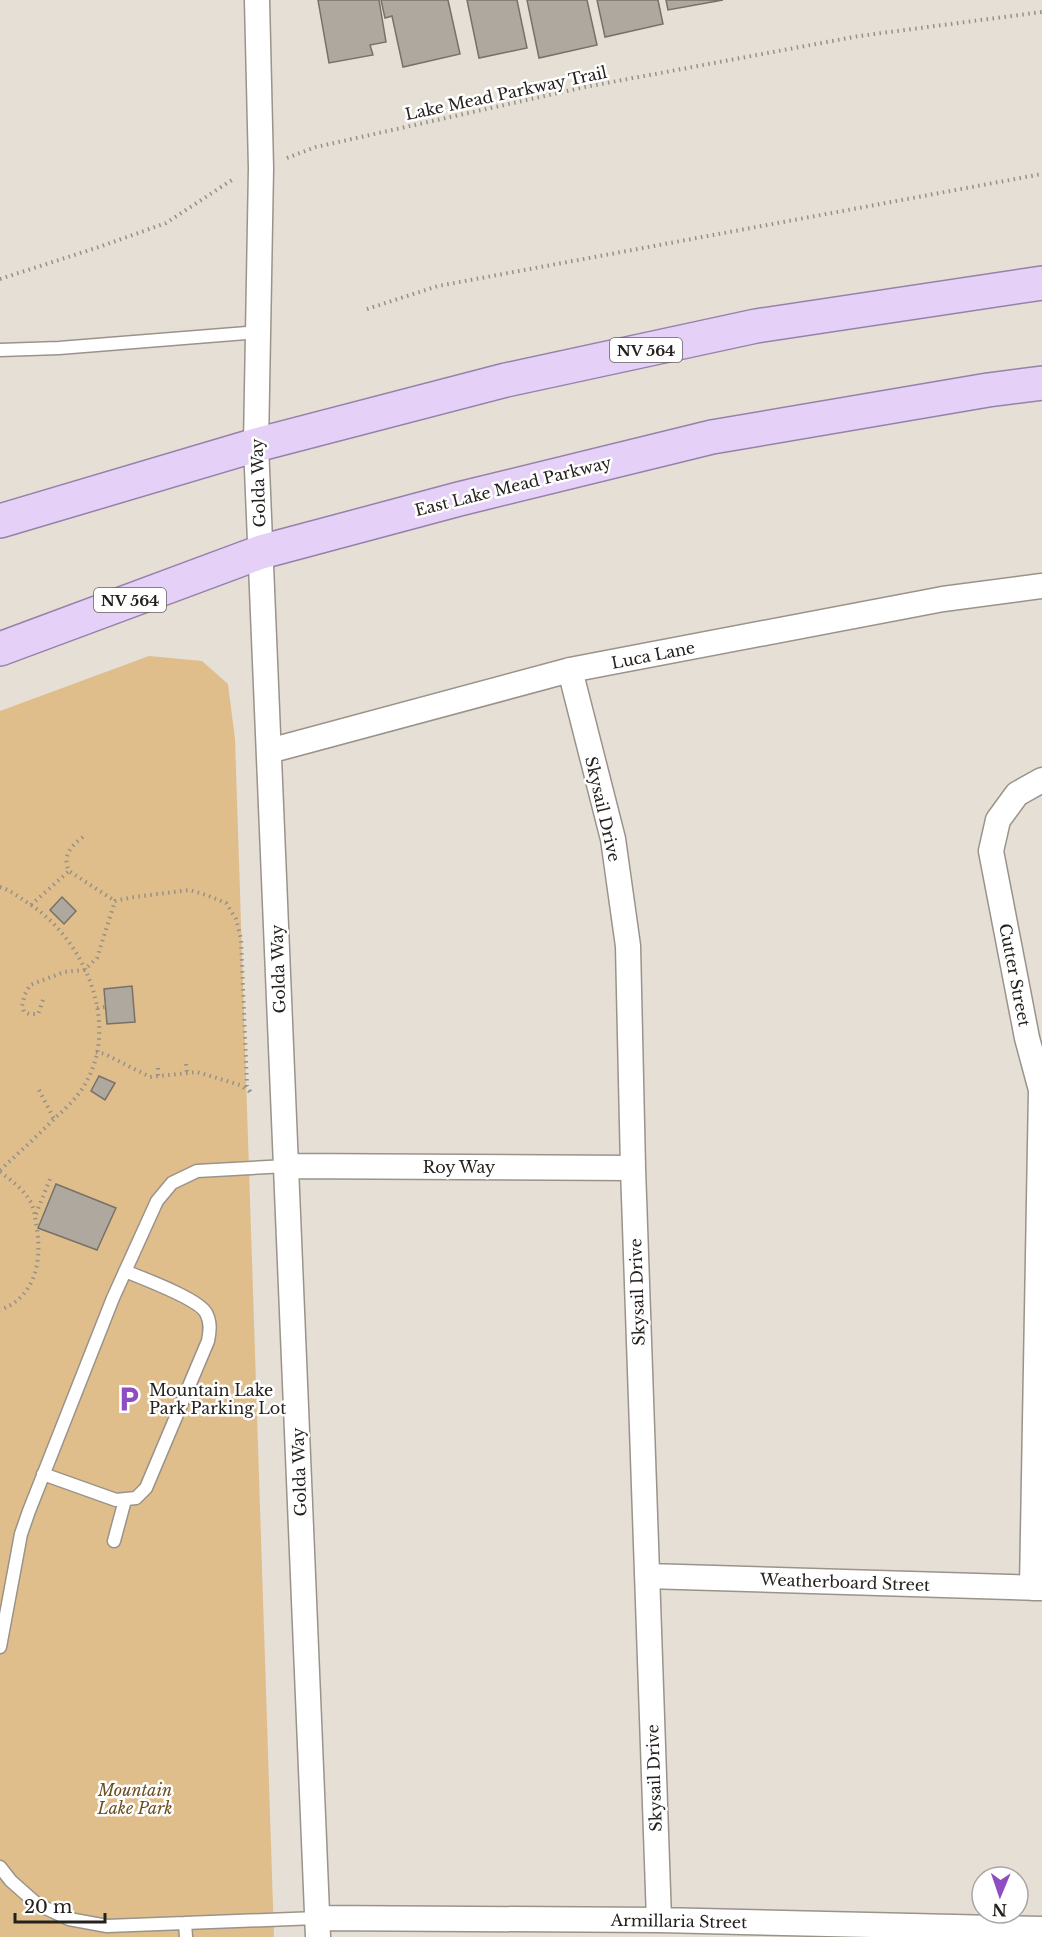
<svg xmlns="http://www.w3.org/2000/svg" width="1042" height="1937" font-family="'Libre Baskerville',serif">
<rect width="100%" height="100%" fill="#e6dfd5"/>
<path fill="#e0be8b" d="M149,656L202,661L228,684L235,739L274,1937H0V711Z"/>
<path fill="#afa89e" stroke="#787168" stroke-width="1.5" d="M318,0H379L386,42L370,45L373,55L329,63Z
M381,0H448L460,54L403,67L392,16L385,18Z
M467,0H517L527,48L479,58Z
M527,0H587L597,45L539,58Z
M597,0H658L663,24L605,37Z
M666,0H723L668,10Z
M62,897L76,911L64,924L50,910Z
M132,986L135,1022L107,1024L104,989Z
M99,1076L115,1083L105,1100L91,1091Z
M56,1184L116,1208L97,1250L38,1228Z"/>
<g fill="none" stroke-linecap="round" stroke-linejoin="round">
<g stroke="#9a938a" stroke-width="15">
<path id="lane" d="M0,350L59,348L258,332
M43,1474L116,1500L136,1498L146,1488L208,1341C210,1331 211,1322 206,1313C199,1299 142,1278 125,1271
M114,1541L125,1500
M0,1647L21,1534L29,1511L113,1298L157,1201L172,1183L197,1171L286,1166
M0,1867L11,1881L37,1904L69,1919L107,1926L317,1918
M185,1923L186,1937"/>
</g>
<g stroke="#9a938a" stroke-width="27">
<path id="street" d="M257,0L261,168L256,445L318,1937
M570,670L613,839L628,946L633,1168L659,1920
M269,751L570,670L943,599L1042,586
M286,1166L633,1168
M647,1576L1042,1588
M1032,1588L1041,1090L1027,1038L991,851L998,820L1017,794L1042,780
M317,1918L659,1920L1042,1929"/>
</g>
<g stroke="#9780a9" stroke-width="36">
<path id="primary" d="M0,521L256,445L506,380L756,326L1042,283
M0,649L261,552L459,499L712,437L988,390L1042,383"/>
</g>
<path stroke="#959088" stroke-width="4" stroke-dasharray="1.5 4.5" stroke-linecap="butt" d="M287,158L316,147L585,87L859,36L1042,12
M0,279L102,246L166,223L235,178
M367,309L438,286L1042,174
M83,837C71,846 62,856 69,871L115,901
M0,887C10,890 19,897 28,903C84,938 122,1025 84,1086C76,1099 64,1110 53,1120C36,1137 18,1154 0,1170
M31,905L69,871
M43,1000L38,1014H29L24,1012L22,1006L25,994L30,985L64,972L84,970L97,958L115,901L134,897L190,890L209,896L226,903L236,919L241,939L247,1086L251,1093
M97,1008L105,1007
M96,1052L105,1054L150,1077L197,1072L240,1085L250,1092
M186,1064L187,1073
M158,1068V1077
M39,1090L54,1119
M0,1172C11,1180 23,1189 30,1201C35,1210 35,1219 37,1229C42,1262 35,1297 0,1310
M36,1214L50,1179"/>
<use href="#lane" stroke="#fff" stroke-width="12"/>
<use href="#street" stroke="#fff" stroke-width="24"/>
<use href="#primary" stroke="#e5d1f8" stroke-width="33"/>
</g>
<defs>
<g id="parking-bare" transform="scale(2.07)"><path d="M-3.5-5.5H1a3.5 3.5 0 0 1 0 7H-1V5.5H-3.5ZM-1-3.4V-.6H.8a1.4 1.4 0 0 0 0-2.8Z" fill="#8f4dc2" stroke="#fff" stroke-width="2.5" paint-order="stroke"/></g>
</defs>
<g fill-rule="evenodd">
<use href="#parking-bare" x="129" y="1399"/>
</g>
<g text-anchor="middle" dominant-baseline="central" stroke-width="5" stroke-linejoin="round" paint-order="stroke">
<g fill="#fff" stroke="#666462" stroke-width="1.5">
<rect x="610" y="338" width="72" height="24" rx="4.5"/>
<rect x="94" y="588" width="72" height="24" rx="4.5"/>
</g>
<g font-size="15" font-weight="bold" fill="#25221e">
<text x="646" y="350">NV 564</text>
<text x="130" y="600">NV 564</text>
</g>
<g font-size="16" fill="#25221e" stroke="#fff">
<text transform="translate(506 93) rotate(-12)">Lake Mead Parkway Trail</text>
<text transform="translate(258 483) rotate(-92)">Golda Way</text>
<text transform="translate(513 486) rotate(-14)">East Lake Mead Parkway</text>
<text transform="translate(653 655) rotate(-11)">Luca Lane</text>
<text transform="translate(603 809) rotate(77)">Skysail Drive</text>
<text transform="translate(278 969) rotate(-92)">Golda Way</text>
<text transform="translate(1015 975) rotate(79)">Cutter Street</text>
<text x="459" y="1167">Roy Way</text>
<text transform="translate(637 1292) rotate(-92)">Skysail Drive</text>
<text transform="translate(299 1472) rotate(-92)">Golda Way</text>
<text transform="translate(845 1582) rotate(2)">Weatherboard Street</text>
<text transform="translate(654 1778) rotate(-92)">Skysail Drive</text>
<text transform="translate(679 1921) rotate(1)">Armillaria Street</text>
</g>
<g font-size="16" fill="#25221e" stroke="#fff" text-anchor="start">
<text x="149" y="1390">Mountain Lake<tspan x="149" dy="18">Park Parking Lot</tspan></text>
</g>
<g font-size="16" font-style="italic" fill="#6b4f21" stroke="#fff">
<text x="135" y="1790">Mountain<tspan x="135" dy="18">Lake Park</tspan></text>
</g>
</g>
<g transform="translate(1000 1895) rotate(182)"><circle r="28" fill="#ffffff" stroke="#a8a7a5" stroke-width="1.5"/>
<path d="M0-4.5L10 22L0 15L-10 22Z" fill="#8f4dc2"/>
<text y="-9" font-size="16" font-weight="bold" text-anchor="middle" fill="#25221e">N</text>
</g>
<path d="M15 1913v9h90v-9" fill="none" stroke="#25221e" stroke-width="3"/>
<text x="24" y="1913" font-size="18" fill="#25221e" stroke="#ffffff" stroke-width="4.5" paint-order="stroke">20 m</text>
</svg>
